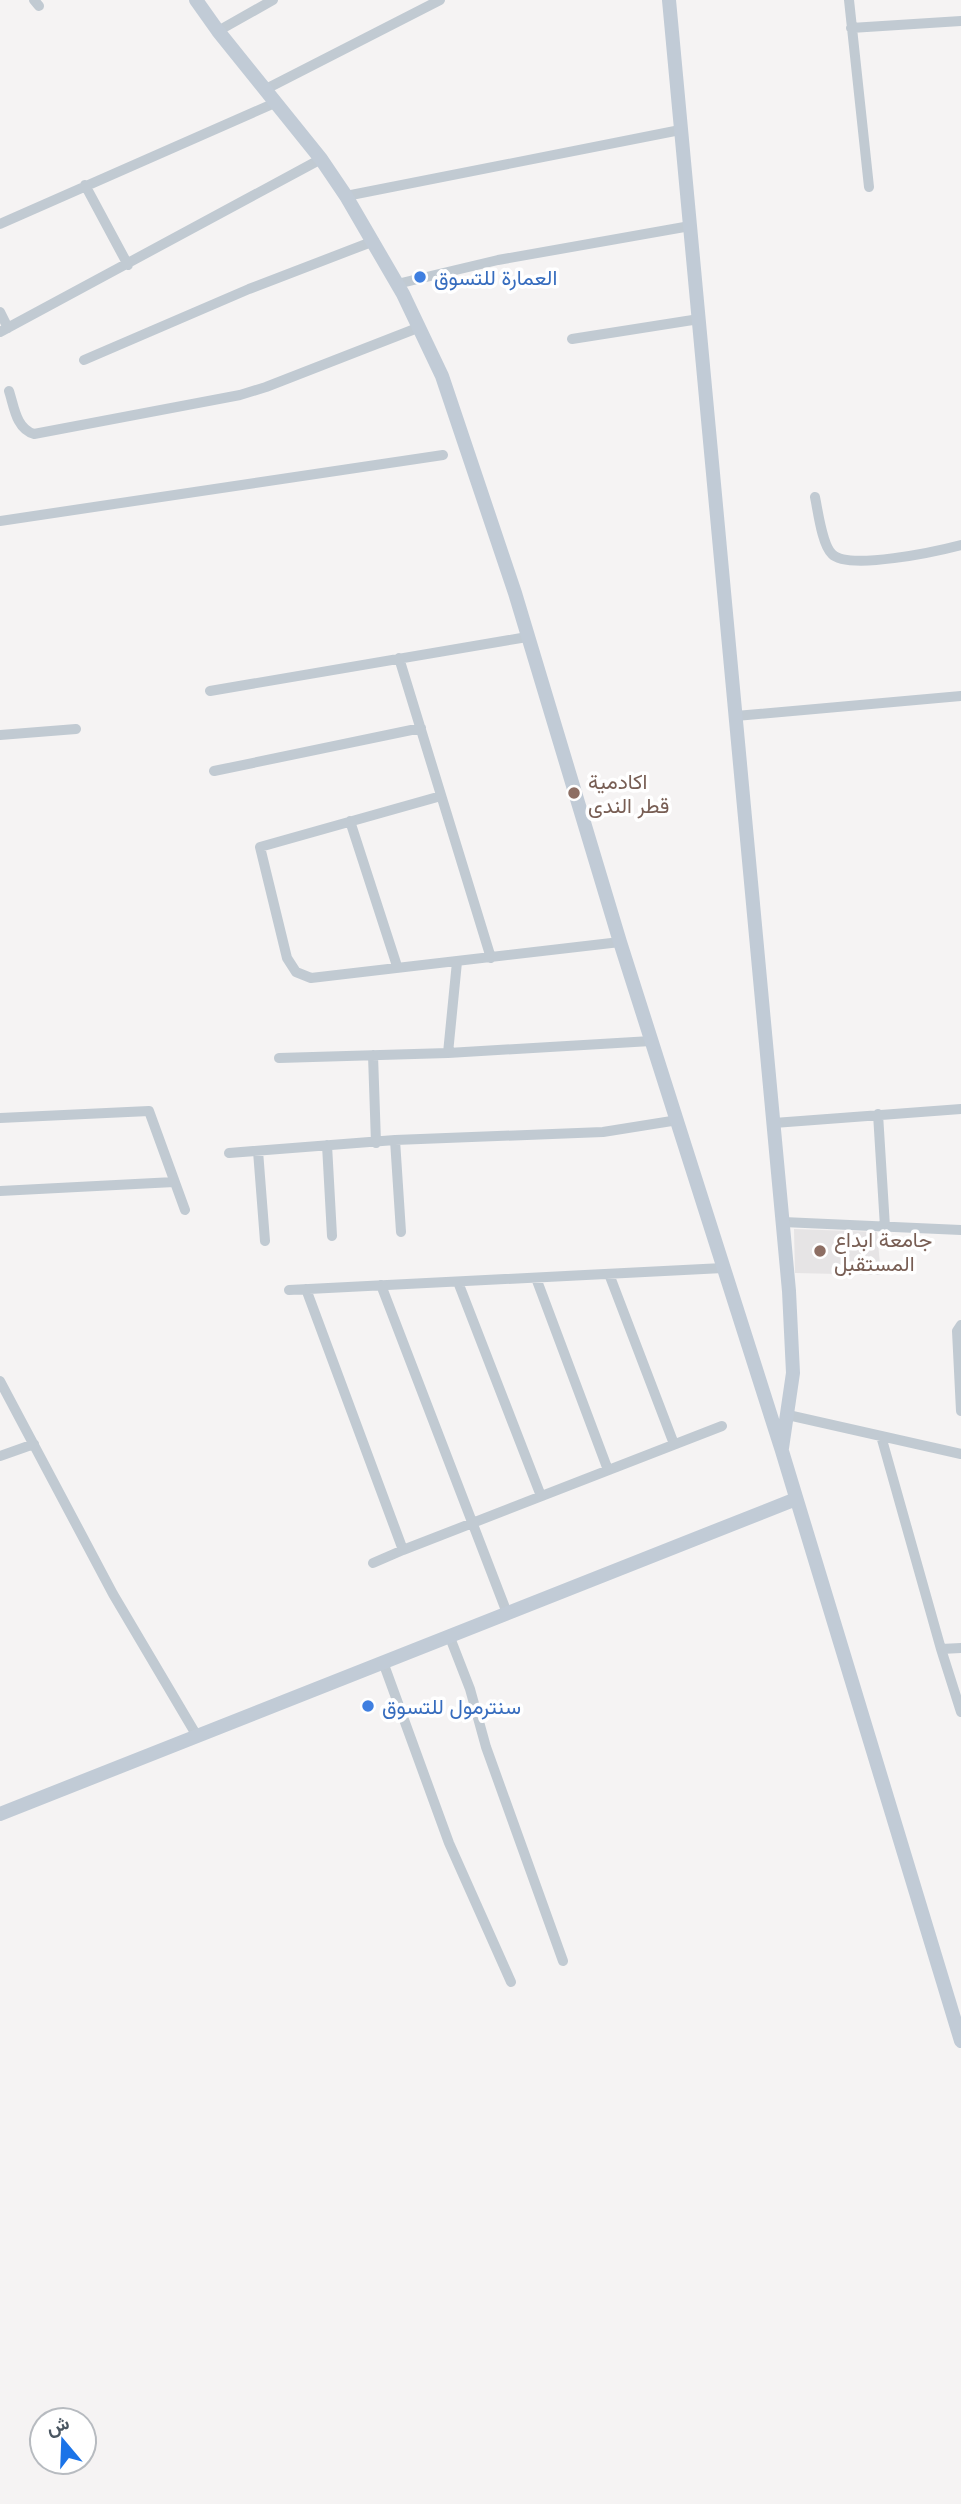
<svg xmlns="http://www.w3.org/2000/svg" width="961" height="2504" font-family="Poppins,Vazirmatn,sans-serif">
<rect width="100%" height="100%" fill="#f5f3f3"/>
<path fill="#e6e4e5" d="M794,1229L877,1232L881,1275L795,1273Z"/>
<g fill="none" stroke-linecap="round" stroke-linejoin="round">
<path stroke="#c1cad2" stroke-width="10" d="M34,0L39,6
M849,0L869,187
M851,28L961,21
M218,31L273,0
M266,89L440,0
M85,185L128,265
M346,196L680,130
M0,224L277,102
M397,284L498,260L690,226
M0,312L8,328
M0,332L321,159
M572,339L699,319
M84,360L249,289L374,241
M9,391C14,406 16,429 34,434L240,395L266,387L420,327
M815,497C818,511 822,545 832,554C848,571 938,551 961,545
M0,521L443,455
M399,658L491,958
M210,691L527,637
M736,716L961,696
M0,735L76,729
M214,771L421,728
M441,796L260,847L287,958L296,972L311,978L620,942
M350,821L397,966
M448,1053L457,962
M373,1055L376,1143
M279,1058L448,1053L651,1041
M878,1114L885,1227
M0,1118L149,1111L185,1210
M774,1123L961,1109
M395,1140L401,1232
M327,1145L332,1236
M258,1151L265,1241
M229,1153L395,1140L603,1132L678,1120
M0,1191L174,1182
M783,1222L961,1230
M609,1274L674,1444
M536,1278L608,1470
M458,1282L541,1496
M381,1285L507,1613
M306,1289L403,1550
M289,1290L723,1268
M961,1325L957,1331L961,1411
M0,1381L113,1594L197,1736
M788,1415L961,1454
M881,1436L941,1649L961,1712
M0,1456L34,1444
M373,1563L403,1550L722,1426
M449,1635L470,1689L486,1747L563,1961
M941,1649L961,1648
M383,1662L449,1843L511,1982"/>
<path stroke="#c1cbd6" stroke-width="14" d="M196,0L218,31L321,159L346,196L403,294L442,376L515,593L620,942L782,1451L961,2041
M669,0L789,1291L793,1373L782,1448
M0,1814L796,1499"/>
</g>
<g fill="#3f7fe0" stroke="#fff" stroke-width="2.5">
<circle cx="420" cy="277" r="7"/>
<circle cx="368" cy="1706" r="7"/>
</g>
<g fill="#8d6e63" stroke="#fff" stroke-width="2.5">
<circle cx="574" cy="793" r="7"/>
<circle cx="820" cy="1251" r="7"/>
</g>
<g text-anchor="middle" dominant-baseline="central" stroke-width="7" stroke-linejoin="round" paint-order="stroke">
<g font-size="21" fill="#366cbe" stroke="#fff" text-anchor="start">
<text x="434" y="277">العمارة للتسوق</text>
<text x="382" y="1706">سنترمول للتسوق</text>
</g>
<g font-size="21" fill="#785e54" stroke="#fff" text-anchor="start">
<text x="588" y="781">اكادمية<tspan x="588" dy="24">قطر الندى</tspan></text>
<text x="834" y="1239">جامعة ابداع<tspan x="834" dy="24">المستقبل</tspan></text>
</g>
</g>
<g transform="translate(63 2441) rotate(341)"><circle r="33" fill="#ffffff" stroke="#b7bbc0" stroke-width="2"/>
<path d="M0-5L12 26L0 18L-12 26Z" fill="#1a73e8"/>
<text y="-10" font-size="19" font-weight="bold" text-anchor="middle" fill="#4a5661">ش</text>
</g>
</svg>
